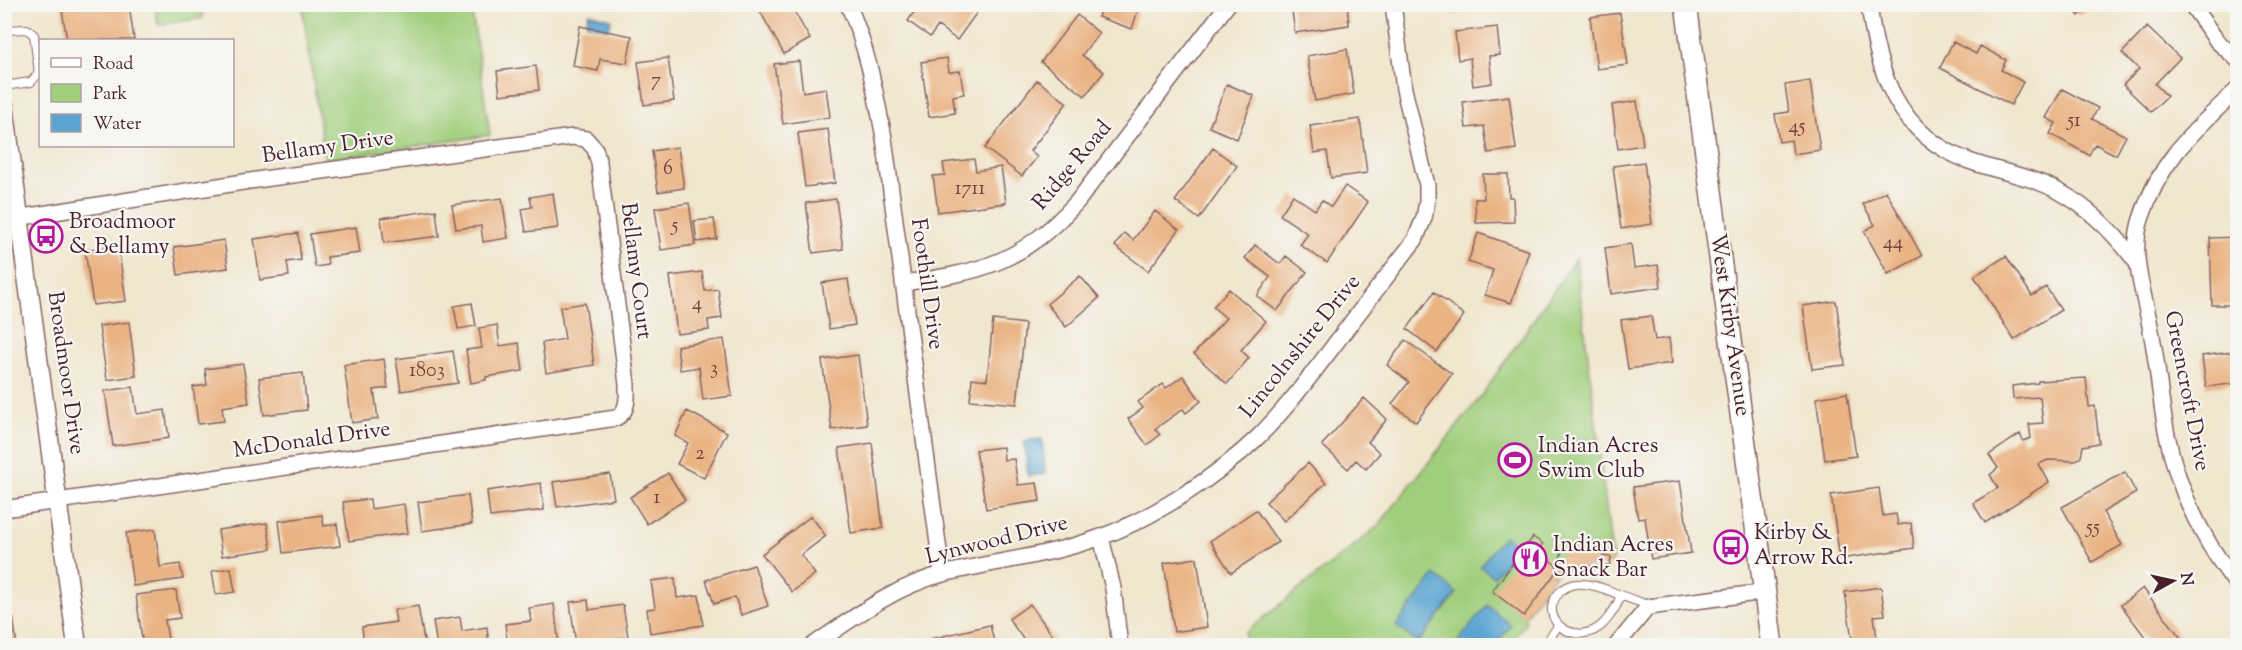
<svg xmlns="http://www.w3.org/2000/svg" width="2242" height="650" font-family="'Sorts Mill Goudy',serif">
<rect width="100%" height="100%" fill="#f6f6f2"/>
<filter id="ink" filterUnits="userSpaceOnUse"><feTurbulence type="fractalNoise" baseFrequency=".0167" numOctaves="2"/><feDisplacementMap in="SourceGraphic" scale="12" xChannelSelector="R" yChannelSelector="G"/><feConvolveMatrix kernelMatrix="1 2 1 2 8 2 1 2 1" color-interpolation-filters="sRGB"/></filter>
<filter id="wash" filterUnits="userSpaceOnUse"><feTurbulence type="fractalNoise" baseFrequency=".008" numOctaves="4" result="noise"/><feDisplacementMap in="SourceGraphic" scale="24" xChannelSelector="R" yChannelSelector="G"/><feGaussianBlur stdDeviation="1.35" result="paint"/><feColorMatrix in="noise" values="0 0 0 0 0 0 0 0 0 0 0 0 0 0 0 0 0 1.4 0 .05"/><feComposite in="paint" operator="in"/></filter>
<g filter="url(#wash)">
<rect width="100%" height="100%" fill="#f1e6ce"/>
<path fill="#a0ce7b" stroke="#757653" stroke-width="1.5" d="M155,5H201L203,18L158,25Z
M302,5H471L490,135L325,160Z
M1576,258L1613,564L1559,568L1525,616V624L1508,645L1246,646L1245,633L1378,526L1482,395Z"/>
<path fill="#5aa5d2" stroke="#52627e" stroke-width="1.5" d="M589,13L611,19L609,29L586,23Z
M1042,439L1046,474L1028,476L1024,441Z
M1504,536L1518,547L1494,577L1480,566Z
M1435,575L1457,593L1418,643L1396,626Z
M1487,605L1511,625L1495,645H1455Z"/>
<g id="blocks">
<path fill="#eab383" d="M61,4H129L134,40H67Z
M756,4H790L810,39L784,54Z
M919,4H983L957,40L938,26L930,37L908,21Z
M1102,4H1140L1132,29L1098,17Z
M1291,4H1347L1349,25L1295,33Z
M1448,4H1499V9L1449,12Z
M2068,4H2091L2079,16Z
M1620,13L1628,65L1597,69L1590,17Z
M1077,15L1099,33L1082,55L1104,72L1085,96L1041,62Z
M580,26L632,36L627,63L600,59L598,71L573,66Z
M1497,27L1500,55L1489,56L1492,83L1473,86L1470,58L1458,60L1455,32Z
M2147,27L2180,58L2155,84L2167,96L2151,112L2123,85L2139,69L2122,53Z
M1953,42L1976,54L1980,46L2006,60L2001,70L2023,82L2011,105L1940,68Z
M1347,49L1354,94L1315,101L1307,56Z
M668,58L674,101L644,105L638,62Z
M947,58L949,72L960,71L964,94L953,96L955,113L929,117L921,62Z
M799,61L803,92L826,88L830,117L783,124L774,64Z
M536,66L539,90L500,95L497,71Z
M1037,80L1067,103L1030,151L1037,157L1022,176L985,148Z
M1810,81L1820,150L1793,154L1791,140L1779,142L1775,114L1789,112L1785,85Z
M1227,84L1254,96L1237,139L1209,127Z
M2062,89L2098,108L2092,119L2126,136L2116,155L2095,144L2089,155L2050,134L2056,123L2046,118Z
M1509,96L1516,149L1488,153L1484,126L1466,128L1463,102Z
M1637,101L1643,145L1618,149L1612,105Z
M1360,119L1367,173L1331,178L1327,151L1314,153L1310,126Z
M828,129L835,183L805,187L798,133Z
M678,147L684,188L658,192L652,151Z
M1213,148L1237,166L1199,219L1175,201Z
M974,159L976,171L1001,167L1006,203L938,212L933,176L945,175L943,163Z
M1644,162L1652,224L1621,229L1613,166Z
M1483,174H1508L1509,197H1513L1514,222L1476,223L1475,199H1484Z
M1345,186L1368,202L1327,263L1300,245L1308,234L1280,215L1293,195L1315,210L1322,200L1331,207Z
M1886,191L1922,256L1888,274L1864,231L1875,225L1863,204Z
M553,193L558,228L526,232L522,209L532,207L530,197Z
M502,198L508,238L483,242L481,226L456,229L452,205Z
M836,199L843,249L813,253L806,203Z
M689,203L695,245L661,250L655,208Z
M436,210L439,236L384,243L381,218Z
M1155,211L1179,230L1148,271L1115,246L1124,233L1133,240Z
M714,219L717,239L697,242L694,221Z
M356,227L360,253L327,257L328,265L315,267L310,234Z
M298,233L301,260L287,262L289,276L260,280L254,239Z
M1478,233L1529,251L1511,303L1485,295L1493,270L1468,262Z
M2238,237V305H2212L2210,238Z
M224,240L228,268L178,275L174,247Z
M1631,244L1634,268L1658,265L1661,287L1611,294L1605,248Z
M118,245L126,301L93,305L85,250Z
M1255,245L1280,264L1286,256L1307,272L1277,311L1257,296L1270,277L1245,258Z
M2006,256L2032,296L2046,287L2061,310L2014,340L1974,276Z
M702,272L705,291L718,289L722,318L708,320L709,330L677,334L670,276Z
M1080,276L1099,298L1066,327L1047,304Z
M848,279L855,325L829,329L822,283Z
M1229,289L1266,321L1241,350L1249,358L1227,384L1194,354L1226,318L1213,307Z
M1434,292L1464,315L1437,352L1407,329Z
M1836,301L1845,365L1812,369L1803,306Z
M472,303L476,326L458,329L454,306Z
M585,303L594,365L546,373L542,343L565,339L560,307Z
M1651,316L1655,340L1669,338L1672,363L1628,369L1621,320Z
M993,320L1025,324L1017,404L970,400L972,378L987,380Z
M129,322L136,376L107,380L99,326Z
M497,325L500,346L519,343L523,371L486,377V380L471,383L466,350L482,348L479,328Z
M724,339L732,396L703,400L699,367L680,370L677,346Z
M1405,340L1452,374L1416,422L1392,404L1409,382L1387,365Z
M453,351L458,383L401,391L396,359Z
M2238,351V383L2206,387L2202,356Z
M858,355L867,425L832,430L822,360Z
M384,359L388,388L374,390L378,419L352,423L344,365Z
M243,364L249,403L222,407L224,421L198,424L193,387L207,385L205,369Z
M303,373L307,410L264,415L259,378Z
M1183,376L1201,401L1186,413L1183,409L1155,429L1160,435L1147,445L1128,419L1143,408L1138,402L1163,384L1166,388Z
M2086,378L2089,407L2095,406L2099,443L2083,446L2081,457L2075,461L2048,460L2039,464L2049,482L1985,523L1973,503L1998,488L1990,475L1998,468L1989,455L2020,434L2023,441L2031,438L2029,424L2043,423L2040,397L2013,399L2012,386L2038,383V381Z
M133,387L137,414L165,410L169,438L113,446L105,391Z
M2238,390V415H2236L2233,391Z
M1847,393L1856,456L1825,460L1816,398Z
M1364,398L1387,419L1368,442L1380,453L1366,469L1356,460L1348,469L1322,445Z
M687,411L727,432L704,478L677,464L688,443L675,436Z
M872,443L883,528L851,533L839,448Z
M1003,447L1004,460L1014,459L1018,485L1037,483L1040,501L986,509L976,450Z
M1308,463L1326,483L1284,521L1266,502Z
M2125,472L2136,493L2103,512L2122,545L2092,562L2062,507Z
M668,473L685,500L647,524L630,497Z
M610,474L614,499L557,507L553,482Z
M1680,481L1691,553L1651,559L1645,518L1638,519L1633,487Z
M541,483L544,510L490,517L487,491Z
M1879,488L1883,516L1896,514L1898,525L1911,523L1914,548L1840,559L1831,495Z
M468,495L472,524L422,531L418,502Z
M370,499L371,509L404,504L408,533L349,541L343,502Z
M1256,510L1278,542L1231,573L1210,541Z
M322,515L324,526L337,524L340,546L283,553L279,521Z
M811,516L826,536L801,555L815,574L792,592L762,554Z
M267,523L271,549L222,556L218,530Z
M155,529L160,567L180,564L183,579L133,586L126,533Z
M1533,537L1543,544L1538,550L1558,567L1562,551L1604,547L1603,556L1611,557L1610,565L1559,568L1524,616L1492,591Z
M1197,558L1207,627L1174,632L1164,563Z
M754,565L768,606L741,615L735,597L714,604L706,580Z
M231,568L235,592L216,595L212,571Z
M4,570L9,593H4Z
M675,578L677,598L699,595L703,625L650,633L647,609L655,608L651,581Z
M1881,587L1885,615L1874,616L1878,646H1853L1845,592Z
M2143,588L2187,646H2152L2121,605Z
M176,590L180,618L165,620L169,646H143L136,595Z
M588,600L589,610L623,605L628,637L576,645L570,602Z
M554,604L559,645L508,646L505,624L531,621L529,608Z
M1030,604L1060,646H1028L1009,619Z
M418,606L425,646H364L362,627L396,622L394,610Z
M13,617L17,646H4V618Z
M460,617L462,631L487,627L489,646H437L433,621Z
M990,625L995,646H931L930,639Z
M1205,641L1206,646H1182V644Z"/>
</g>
</g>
<g filter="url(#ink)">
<use href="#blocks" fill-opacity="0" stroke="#846564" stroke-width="1.5"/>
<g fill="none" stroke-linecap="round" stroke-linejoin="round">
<g stroke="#846564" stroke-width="10">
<path id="service" d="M4,30L27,29L34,35L39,73L31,82L4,86
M1620,596C1618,606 1611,615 1604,623C1578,650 1535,620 1559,593C1565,586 1574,583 1583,584C1602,585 1622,597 1640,602L1648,607
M1544,646L1558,626"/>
</g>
<g stroke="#846564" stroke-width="18">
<path id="minor" d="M848,4C868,50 875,90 884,138L942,574
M1869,4C1877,73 1898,135 1969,161C1999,172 2032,176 2060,192C2091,209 2116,235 2137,263
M2191,4L2217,41L2238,60
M2238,89C2194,131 2160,159 2141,219C2129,256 2145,294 2151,331C2158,365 2160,401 2167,435C2178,491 2203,541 2238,586
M4,220L263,179L573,137L586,139L595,149L599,163L627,384C627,397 629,411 616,418L4,509
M903,283C983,272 1021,263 1077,202L1228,4
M1101,537L1113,588L1120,646
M812,646C853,618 895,586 943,574C995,561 1048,556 1098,538C1152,519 1218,476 1259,436C1286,409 1309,378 1332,348C1359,312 1387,276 1415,240L1424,218L1427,202V185L1404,89L1393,4
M1616,646L1648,607L1765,592"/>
</g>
<g stroke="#846564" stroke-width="21">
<path id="tertiary" d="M4,106L77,646"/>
</g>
<g stroke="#846564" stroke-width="24">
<path id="secondary" d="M1686,4L1772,646"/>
</g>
<use href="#service" stroke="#fff" stroke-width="8"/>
<use href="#minor" stroke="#fff" stroke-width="15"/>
<use href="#tertiary" stroke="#fff" stroke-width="18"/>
<use href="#secondary" stroke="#fff" stroke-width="21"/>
</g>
</g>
<defs>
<g id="bus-ring" transform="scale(1.725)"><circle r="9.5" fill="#f6f6f2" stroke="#b5179e" stroke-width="1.5"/><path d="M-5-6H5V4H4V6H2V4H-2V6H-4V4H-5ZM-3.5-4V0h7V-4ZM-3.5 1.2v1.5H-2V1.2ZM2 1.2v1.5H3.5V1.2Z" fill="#b5179e"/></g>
<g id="stadium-ring" transform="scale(1.725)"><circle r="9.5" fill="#f6f6f2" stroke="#b5179e" stroke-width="1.5"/><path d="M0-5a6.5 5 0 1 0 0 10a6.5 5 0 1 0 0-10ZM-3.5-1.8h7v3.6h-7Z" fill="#b5179e"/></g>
<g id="restaurant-ring" transform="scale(1.725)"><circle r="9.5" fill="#f6f6f2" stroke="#b5179e" stroke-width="1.5"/><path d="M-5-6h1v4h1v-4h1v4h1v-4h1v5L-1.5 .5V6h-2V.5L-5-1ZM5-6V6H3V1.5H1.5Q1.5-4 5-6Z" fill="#b5179e"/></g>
</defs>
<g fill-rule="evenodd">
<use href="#bus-ring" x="46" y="236"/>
<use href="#stadium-ring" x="1515" y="460"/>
<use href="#bus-ring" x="1731" y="547"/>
<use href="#restaurant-ring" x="1530" y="559"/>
</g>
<g text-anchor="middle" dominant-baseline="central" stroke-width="4.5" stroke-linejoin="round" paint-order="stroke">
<g font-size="20" fill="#724441">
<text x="656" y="81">7</text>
<text x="2074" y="121">51</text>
<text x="1797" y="127">45</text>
<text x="668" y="169">6</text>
<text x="970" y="189">1711</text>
<text x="675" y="226">5</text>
<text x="1893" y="243">44</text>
<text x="697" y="304">4</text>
<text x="714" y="369">3</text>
<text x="427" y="371">1803</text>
<text x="700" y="454">2</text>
<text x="657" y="498">1</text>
<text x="2093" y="528">55</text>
</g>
<g font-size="22" fill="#4a1f2b" stroke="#f6f6f2">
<text transform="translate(328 148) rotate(-8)">Bellamy Drive</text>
<text transform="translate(1073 166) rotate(-50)">Ridge Road</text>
<text transform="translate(635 271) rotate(83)">Bellamy Court</text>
<text transform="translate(926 284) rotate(82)">Foothill Drive</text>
<text transform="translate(1729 325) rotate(82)">West Kirby Avenue</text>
<text transform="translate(1301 347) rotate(-51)">Lincolnshire Drive</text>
<text transform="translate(65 373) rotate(82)">Broadmoor Drive</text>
<text transform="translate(2186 391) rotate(79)">Greencroft Drive</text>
<text transform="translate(312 441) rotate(-8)">McDonald Drive</text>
<text transform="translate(997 541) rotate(-14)">Lynwood Drive</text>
</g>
<g font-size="22" fill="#4a1f2b" stroke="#f6f6f2" text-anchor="start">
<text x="69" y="223">Broadmoor<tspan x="69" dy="25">&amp; Bellamy</tspan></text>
<text x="1538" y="447">Indian Acres<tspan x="1538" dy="25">Swim Club</tspan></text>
<text x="1754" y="534">Kirby &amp;<tspan x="1754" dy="25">Arrow Rd.</tspan></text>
<text x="1553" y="546">Indian Acres<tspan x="1553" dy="25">Snack Bar</tspan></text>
</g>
</g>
<rect width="2242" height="650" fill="none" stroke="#f6f6f2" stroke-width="24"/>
<rect x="39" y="39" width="195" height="108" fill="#f6f6f2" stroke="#b1a0a2" stroke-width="1.5"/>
<rect x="51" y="58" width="30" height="9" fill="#ffffff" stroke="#b1a0a2" stroke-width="1.5"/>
<text x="93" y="69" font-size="18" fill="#4a1f2b">Road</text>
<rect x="51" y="84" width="30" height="18" fill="#a0ce7b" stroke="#b1a0a2" stroke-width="1.5"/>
<text x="93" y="99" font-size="18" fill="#4a1f2b">Park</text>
<rect x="51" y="114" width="30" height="18" fill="#5aa5d2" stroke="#b1a0a2" stroke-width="1.5"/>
<text x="93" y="129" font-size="18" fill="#4a1f2b">Water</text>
<g transform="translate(2173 581) rotate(82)" stroke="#f6f6f2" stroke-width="4.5" paint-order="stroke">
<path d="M0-4.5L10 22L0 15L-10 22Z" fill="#4a1f2b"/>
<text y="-9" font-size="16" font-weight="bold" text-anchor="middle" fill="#4a1f2b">N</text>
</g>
</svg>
